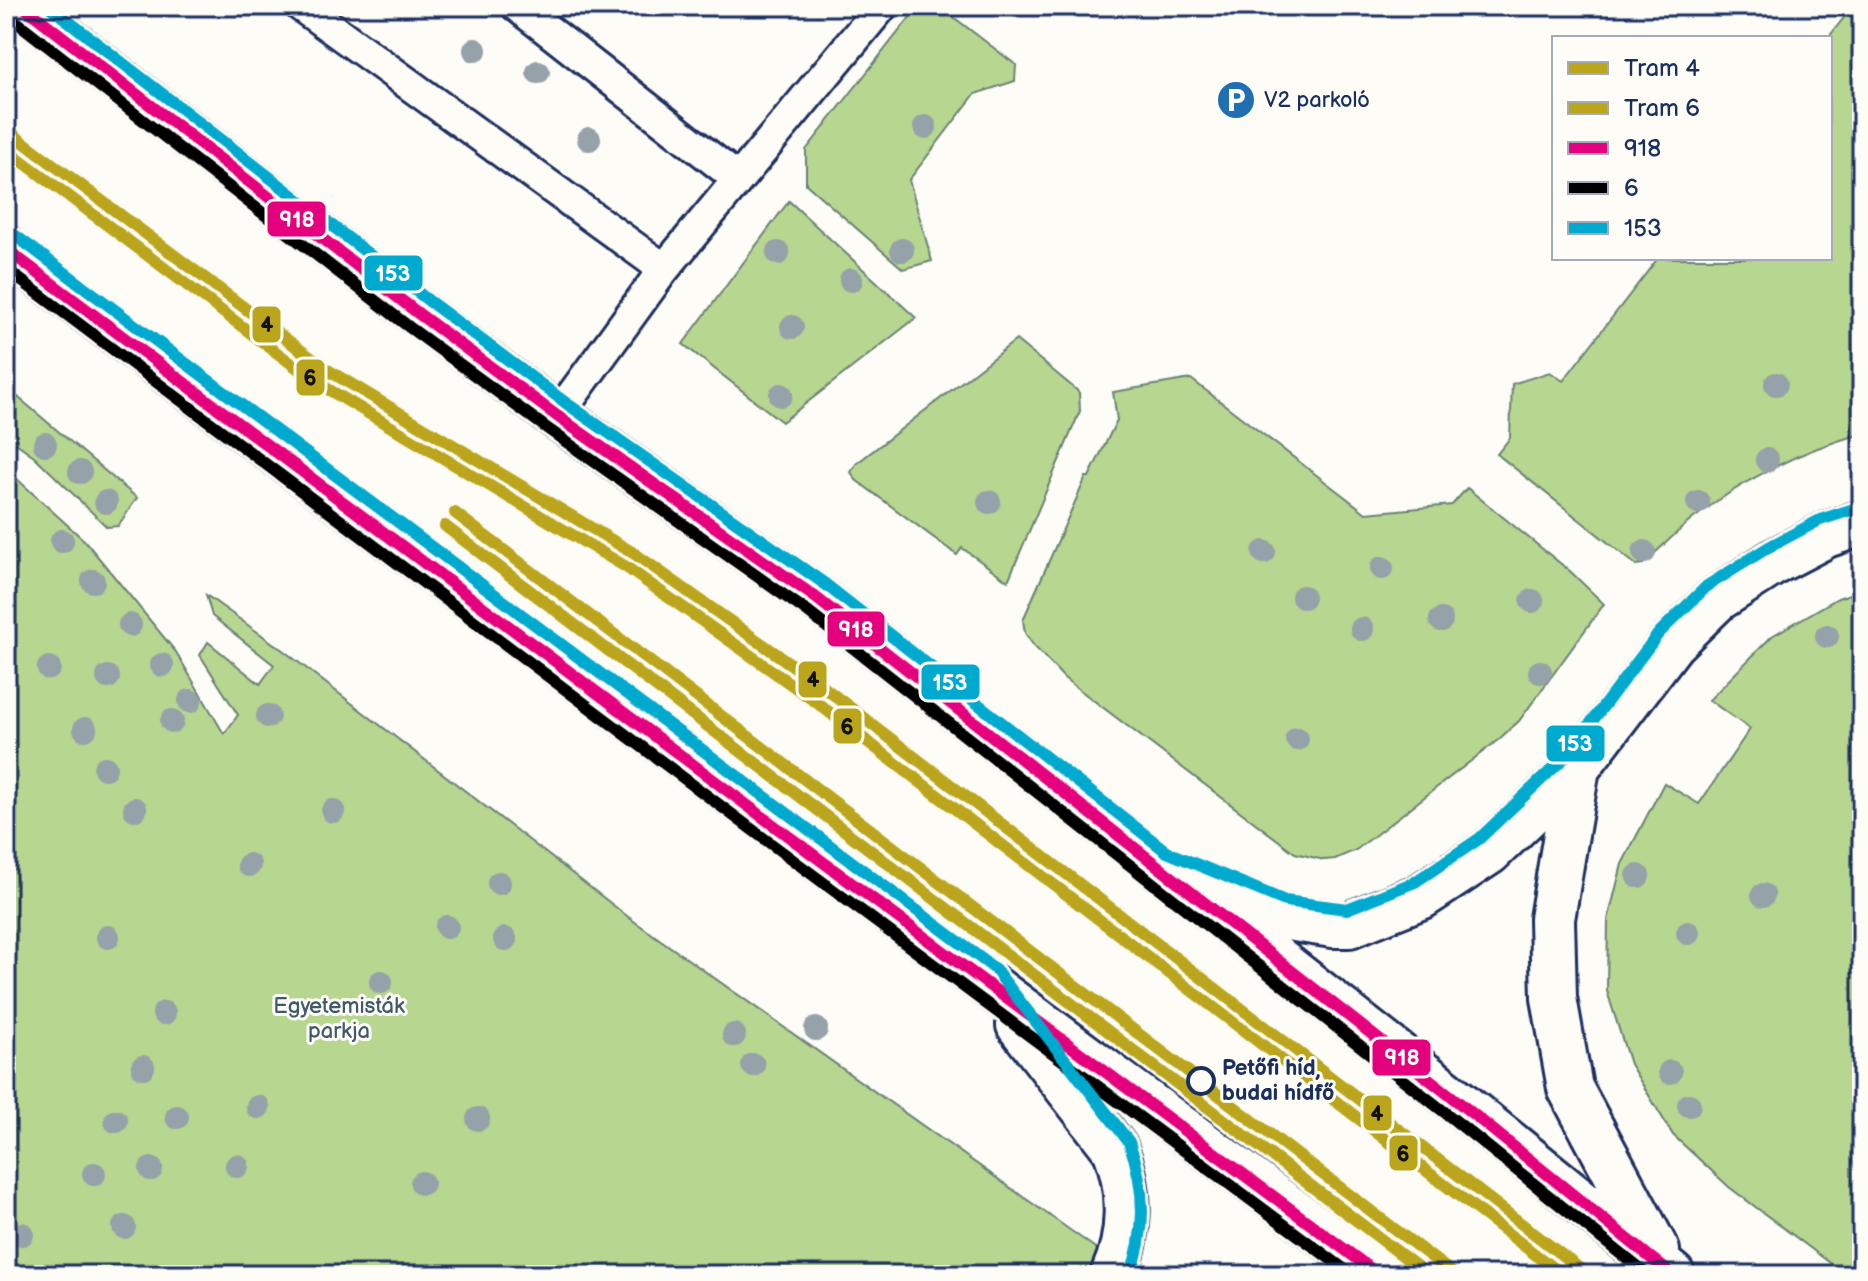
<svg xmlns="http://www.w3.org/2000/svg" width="1868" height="1281" font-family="'Balsamiq Sans',sans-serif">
<rect width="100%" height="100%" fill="#fdfcf7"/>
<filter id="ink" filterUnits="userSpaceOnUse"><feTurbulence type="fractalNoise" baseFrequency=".0125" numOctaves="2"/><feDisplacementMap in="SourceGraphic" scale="16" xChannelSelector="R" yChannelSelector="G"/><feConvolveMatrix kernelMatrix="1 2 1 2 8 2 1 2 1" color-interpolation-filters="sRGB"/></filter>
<g filter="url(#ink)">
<path fill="#b7d68f" stroke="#698276" stroke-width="2" d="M1853,6H1862V18L1855,28L1862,34V434C1802,449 1743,480 1694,518C1676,532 1660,549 1643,564L1636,565L1497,454L1510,438L1512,384L1550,372L1563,381L1658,258H1830L1828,38Z
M943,9L1016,65L1015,81L975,94L909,180L932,261L903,269L806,184V150L911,16Z
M789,201L916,318L782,422L683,344Z
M1016,340L1079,392L1080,411L1008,581L962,548L957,555L856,480L851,472L856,464Z
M1191,379L1366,513L1452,505L1467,488L1571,572L1604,604L1519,721L1498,740L1356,850L1335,859L1324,860L1295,853L1064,678L1033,645L1025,633L1023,620L1086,477H1089L1117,420L1113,392Z
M6,387L137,498L118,526L107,527L34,456L6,436Z
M6,469L85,541L176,652L224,734L238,715L200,655L208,642L260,684L274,665L212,616L206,595L284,651L631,919L1118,1264L1113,1275H6Z
M1862,590V1275H1846L1729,1187L1673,1135L1630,1064L1607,991L1608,920L1622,864L1664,783L1699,804L1750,729L1709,700L1772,636L1838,598Z"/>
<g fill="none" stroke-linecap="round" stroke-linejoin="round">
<g stroke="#1b2f5e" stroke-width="36">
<path id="lane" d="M301,6L664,269
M517,6L738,179
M557,416L664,269L882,6"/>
</g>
<g stroke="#1b2f5e" stroke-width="50">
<path id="secondary" d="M23,6L419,314L557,416L815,597L1457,1101L1672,1275
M6,249L784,833L1379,1275
M1577,768L1552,919L1554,998L1570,1088L1657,1251
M1211,888L1281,917L1333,925H1349L1422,896L1489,852L1577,768L1672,643L1717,599L1776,561L1826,535L1862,523
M1019,1025L1115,1149C1131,1188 1131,1236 1113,1275"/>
</g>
<use href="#lane" stroke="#fdfcf7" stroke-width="30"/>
<use href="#secondary" stroke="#fdfcf7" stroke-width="44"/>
<g stroke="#fdfcf7" stroke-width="18">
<path id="bus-1" d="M23,6L419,314L557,416L815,597L1457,1101L1672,1275
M6,249L784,833L1379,1275"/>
</g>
<g stroke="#fdfcf7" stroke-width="18">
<path id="bus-2" d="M13,19L409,327L548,429L805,610L1447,1114L1647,1275
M6,269L774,846L1352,1275"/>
</g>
<g stroke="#fdfcf7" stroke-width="18">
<path id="bus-3" d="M49,6L429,301L566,403L825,584L1167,852L1285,901L1347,909L1415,882L1479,839L1565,757L1659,633L1707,586L1769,547L1820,520L1857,508
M16,236L995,969L1129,1142C1145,1186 1147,1231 1130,1275"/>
</g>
<use href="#bus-1" stroke="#e5007d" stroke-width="12"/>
<use href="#bus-2" stroke="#000" stroke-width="12"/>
<use href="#bus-3" stroke="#00a9ce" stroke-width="12"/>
<g stroke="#fdfcf7" stroke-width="18">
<path id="tram-1" d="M6,129L326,369L635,554L826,689L1588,1275
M455,513L1455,1275"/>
</g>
<g stroke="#fdfcf7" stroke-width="18">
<path id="tram-2" d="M6,149L316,382L626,567L816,702L1562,1275
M445,526L1428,1275"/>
</g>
<use href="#tram-1" stroke="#bba51c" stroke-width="12"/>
<use href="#tram-2" stroke="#bba51c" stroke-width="12"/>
</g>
<g fill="#96a2a9">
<circle cx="475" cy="50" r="12"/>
<circle cx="538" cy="72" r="12"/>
<circle cx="925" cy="127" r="12"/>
<circle cx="589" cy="139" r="12"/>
<circle cx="902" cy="250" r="12"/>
<circle cx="778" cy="253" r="12"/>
<circle cx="851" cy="280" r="12"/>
<circle cx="792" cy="327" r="12"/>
<circle cx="1776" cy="384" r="12"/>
<circle cx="781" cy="395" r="12"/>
<circle cx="45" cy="444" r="12"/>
<circle cx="1767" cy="460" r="12"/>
<circle cx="80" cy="472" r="12"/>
<circle cx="106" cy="502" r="12"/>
<circle cx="989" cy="502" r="12"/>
<circle cx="1698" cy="502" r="12"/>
<circle cx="62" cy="541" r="12"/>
<circle cx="1264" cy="552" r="12"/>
<circle cx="1644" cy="552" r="12"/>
<circle cx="1382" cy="568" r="12"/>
<circle cx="93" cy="581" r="12"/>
<circle cx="1303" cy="597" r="12"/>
<circle cx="1532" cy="601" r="12"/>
<circle cx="1441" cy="620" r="12"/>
<circle cx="130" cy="625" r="12"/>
<circle cx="1362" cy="629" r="12"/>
<circle cx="1827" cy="636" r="12"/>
<circle cx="162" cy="665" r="12"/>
<circle cx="49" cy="668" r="12"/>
<circle cx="1540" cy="672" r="12"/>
<circle cx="108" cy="677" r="12"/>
<circle cx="190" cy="701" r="12"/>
<circle cx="268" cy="716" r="12"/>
<circle cx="172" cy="721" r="12"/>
<circle cx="85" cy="729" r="12"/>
<circle cx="1297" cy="739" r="12"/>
<circle cx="105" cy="768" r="12"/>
<circle cx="135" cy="809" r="12"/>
<circle cx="333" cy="811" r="12"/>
<circle cx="249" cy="865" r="12"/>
<circle cx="1638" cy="876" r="12"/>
<circle cx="499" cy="883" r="12"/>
<circle cx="1763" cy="895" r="12"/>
<circle cx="447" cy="927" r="12"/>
<circle cx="1688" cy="933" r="12"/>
<circle cx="108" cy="937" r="12"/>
<circle cx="505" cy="939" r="12"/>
<circle cx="381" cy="982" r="12"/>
<circle cx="164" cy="1013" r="12"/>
<circle cx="816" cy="1029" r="12"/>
<circle cx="734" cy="1035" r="12"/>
<circle cx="753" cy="1065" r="12"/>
<circle cx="143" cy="1067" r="12"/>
<circle cx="1670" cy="1072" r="12"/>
<circle cx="1689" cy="1105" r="12"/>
<circle cx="258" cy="1107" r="12"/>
<circle cx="177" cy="1117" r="12"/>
<circle cx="478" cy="1119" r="12"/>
<circle cx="116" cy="1121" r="12"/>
<circle cx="237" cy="1166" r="12"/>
<circle cx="151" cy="1169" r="12"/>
<circle cx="94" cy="1174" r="12"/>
<circle cx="422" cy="1183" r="12"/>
<circle cx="124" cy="1227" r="12"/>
<circle cx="22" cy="1234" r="12"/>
</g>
</g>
<defs>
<g id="parking-disc" transform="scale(2)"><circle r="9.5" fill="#1f6fb2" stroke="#fdfcf7"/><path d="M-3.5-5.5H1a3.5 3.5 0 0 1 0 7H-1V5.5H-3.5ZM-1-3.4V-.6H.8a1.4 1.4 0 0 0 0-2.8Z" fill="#fff"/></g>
</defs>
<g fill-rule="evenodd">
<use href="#parking-disc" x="1236" y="100"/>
</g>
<circle fill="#fdfcf7" stroke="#1b2f5e" stroke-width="4" cx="1201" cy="1081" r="13"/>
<g text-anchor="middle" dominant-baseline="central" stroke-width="6" stroke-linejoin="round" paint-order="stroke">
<g font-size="22" fill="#1b2f5e" stroke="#fdfcf7" text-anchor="start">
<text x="1264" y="100">V2 parkoló</text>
</g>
<g font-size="22" fill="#42596a" stroke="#fdfcf7">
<text x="339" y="1006">Egyetemisták<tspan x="339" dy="25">parkja</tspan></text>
</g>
<g font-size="22" font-weight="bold" fill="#1b2f5e" stroke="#fdfcf7" text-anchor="start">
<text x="1222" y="1068">Petőfi híd,<tspan x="1222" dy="25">budai hídfő</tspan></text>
</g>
</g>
<g stroke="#fdfcf7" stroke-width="3">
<rect x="266" y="200" width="61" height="38" rx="8" fill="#e5007d"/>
<rect x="363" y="254" width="61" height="38" rx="8" fill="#00a9ce"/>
<rect x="251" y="305" width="31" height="39" rx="8" fill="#bba51c"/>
<rect x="295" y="358" width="31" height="39" rx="8" fill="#bba51c"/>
<rect x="826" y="610" width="60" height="38" rx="8" fill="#e5007d"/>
<rect x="797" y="660" width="31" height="39" rx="8" fill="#bba51c"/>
<rect x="920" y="663" width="61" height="38" rx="8" fill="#00a9ce"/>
<rect x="832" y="707" width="31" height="38" rx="8" fill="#bba51c"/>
<rect x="1545" y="724" width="61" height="39" rx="8" fill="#00a9ce"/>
<rect x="1371" y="1038" width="61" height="39" rx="8" fill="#e5007d"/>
<rect x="1362" y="1094" width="31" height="38" rx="8" fill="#bba51c"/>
<rect x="1388" y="1134" width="31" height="38" rx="8" fill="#bba51c"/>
</g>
<g font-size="22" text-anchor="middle" font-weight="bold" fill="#fff">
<text x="297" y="227">918</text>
<text x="393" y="281">153</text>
<text x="856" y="637">918</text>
<text x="950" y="690">153</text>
<text x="1575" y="751">153</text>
<text x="1402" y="1065">918</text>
</g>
<g font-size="22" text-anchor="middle" font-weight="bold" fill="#111">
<text x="267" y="332">4</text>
<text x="310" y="385">6</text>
<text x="813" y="687">4</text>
<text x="847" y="734">6</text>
<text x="1377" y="1121">4</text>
<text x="1403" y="1161">6</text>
</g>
<rect width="1868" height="1281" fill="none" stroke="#fdfcf7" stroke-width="32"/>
<rect x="16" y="16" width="1836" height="1249" fill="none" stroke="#1b2f5e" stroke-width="3" filter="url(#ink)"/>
<rect x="1552" y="36" width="280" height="224" fill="#fdfcf7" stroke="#a3aaba" stroke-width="2"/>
<rect x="1568" y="62" width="40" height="12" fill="#bba51c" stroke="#a3aaba" stroke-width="2"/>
<text x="1624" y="76" font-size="24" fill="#1b2f5e">Tram 4</text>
<rect x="1568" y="102" width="40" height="12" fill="#bba51c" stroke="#a3aaba" stroke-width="2"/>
<text x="1624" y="116" font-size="24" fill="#1b2f5e">Tram 6</text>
<rect x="1568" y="142" width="40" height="12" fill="#e5007d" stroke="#a3aaba" stroke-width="2"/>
<text x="1624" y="156" font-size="24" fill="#1b2f5e">918</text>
<rect x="1568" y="182" width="40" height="12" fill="#000000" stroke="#a3aaba" stroke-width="2"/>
<text x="1624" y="196" font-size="24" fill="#1b2f5e">6</text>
<rect x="1568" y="222" width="40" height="12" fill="#00a9ce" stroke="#a3aaba" stroke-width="2"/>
<text x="1624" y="236" font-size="24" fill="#1b2f5e">153</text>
</svg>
